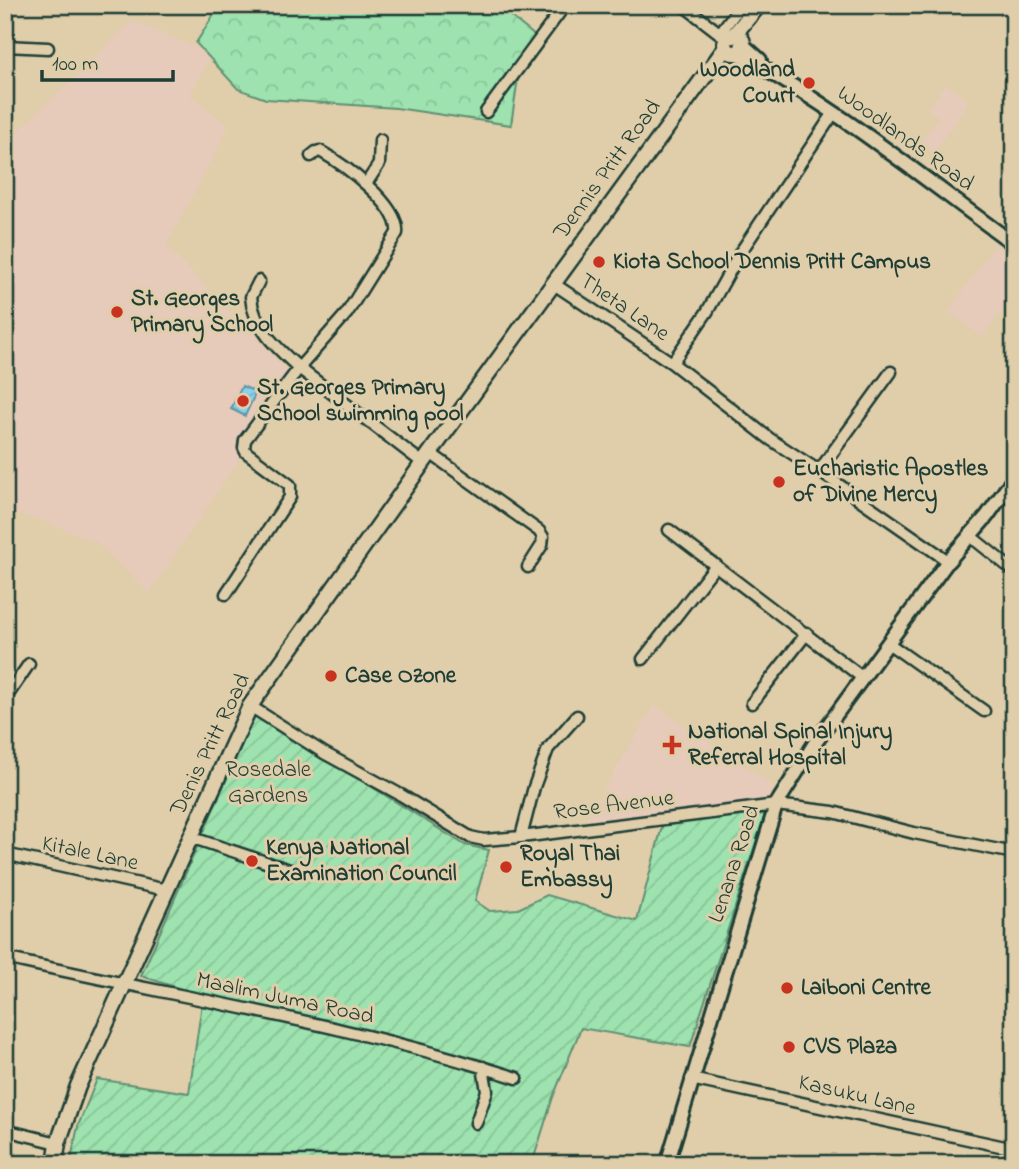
<svg xmlns="http://www.w3.org/2000/svg" width="1019" height="1169" font-family="'Indie Flower',sans-serif">
<defs>
<pattern id="forest-crowns" width="20" height="18" patternUnits="userSpaceOnUse" patternTransform="scale(1.75)"><rect width="20" height="18" fill="#9de2af"/><path d="M2 6a3 3 0 1 1 6 0M12 15a3 3 0 1 1 6 0" fill="none" stroke="#87c397"/></pattern>
<pattern id="garden-furrows" width="10" height="10" patternUnits="userSpaceOnUse" patternTransform="scale(1.75)"><rect width="10" height="10" fill="#9de2af"/><path d="M-1 1l2-2M0 10L10 0M9 11l2-2" fill="none" stroke="#87c397"/></pattern>
<pattern id="water-waves" width="16" height="10" patternUnits="userSpaceOnUse" patternTransform="scale(1.75)"><rect width="16" height="10" fill="#8ad1ec"/><path d="M0 5q4-4 8 0t8 0" fill="none" stroke="#77b4cb"/></pattern>
</defs>
<rect width="100%" height="100%" fill="#e0ceab"/>
<filter id="ink" filterUnits="userSpaceOnUse"><feTurbulence type="fractalNoise" baseFrequency=".0143" numOctaves="2"/><feDisplacementMap in="SourceGraphic" scale="14" xChannelSelector="R" yChannelSelector="G"/><feConvolveMatrix kernelMatrix="1 2 1 2 8 2 1 2 1" color-interpolation-filters="sRGB"/></filter>
<g filter="url(#ink)">
<path fill="#e6caba" d="M133,21L211,54L190,95L229,126L166,246L294,378L149,593L95,541L36,518L5,512V144Z
M945,84L969,101L934,152L921,142L939,117L928,109Z
M995,245L1014,258V294L983,337L948,312Z
M654,705L774,786L766,802L586,820Z"/>
<path fill="url(#forest-crowns)" stroke="#5e9072" stroke-width="2" d="M220,5H497L541,41L518,78L511,125L396,108L266,99L238,89L196,43Z"/>
<path fill="url(#garden-furrows)" stroke="#5e9072" stroke-width="2" d="M255,714L465,845L489,850L475,901L490,911L518,909L547,895L637,921L663,823L765,814L690,1047L581,1028L553,1097L532,1164H70L78,1126L97,1079L189,1093L203,996L141,976Z"/>
<path fill="url(#water-waves)" stroke="#5f96a2" stroke-width="2" d="M242,386L256,392L245,416L231,409Z"/>
<g fill="none" stroke-linecap="round" stroke-linejoin="round">
<g stroke="#1f3d34" stroke-width="15">
<path id="minor" d="M683,5L727,39
M720,33L741,5
M5,46L48,48
M486,112L565,5
M833,114L740,253L707,312L672,363L770,439L819,471L948,561
M366,184L379,164L380,140
M259,281L251,297C253,327 278,349 299,368L347,313L397,233C400,205 343,164 320,151L316,152L311,156
M554,284L672,363
M430,453L539,531L543,537L542,545L528,567
M819,471L891,372
M669,530L863,678
M969,535L1014,571
M226,594L290,497V485L246,452L244,448L245,440L299,368L423,463
M888,643L984,711
M643,659L716,565
M5,699L29,664
M752,703L807,633
M250,706L324,753L401,795L470,837L484,840L521,837L776,805L833,812L914,833L1014,853
M190,837L296,872
M521,837L534,787L548,749L577,716
M5,854L166,890
M5,958C176,997 351,1024 517,1078
M691,1079L1014,1149
M476,1123L487,1091L483,1067
M5,1130L58,1143"/>
</g>
<g stroke="#1f3d34" stroke-width="18">
<path id="tertiary" d="M742,44L760,60
M736,53C834,105 924,179 1014,244
M667,1164L776,805L815,743L948,561L987,516L1014,478"/>
</g>
<g stroke="#1f3d34" stroke-width="19">
<path id="secondary" d="M725 44a9 9 0 1 1 18 0a9 9 0 1 1-18 0Z
M733,36L759,5
M55,1164L58,1143L78,1086L250,706L430,453L726,47"/>
</g>
<use href="#minor" stroke="#e0ceab" stroke-width="10"/>
<use href="#tertiary" stroke="#e0ceab" stroke-width="12"/>
<use href="#secondary" stroke="#e0ceab" stroke-width="14"/>
</g>
</g>
<g fill="#c8321e" stroke="#e0ceab" stroke-width="2.5">
<circle cx="809" cy="83" r="7"/>
<circle cx="599" cy="262" r="7"/>
<circle cx="117" cy="312" r="7"/>
<circle cx="243" cy="401" r="7"/>
<circle cx="779" cy="482" r="7"/>
<circle cx="331" cy="676" r="7"/>
<path d="M668.5 734.5h7v7h7v7h-7v7h-7v-7h-7v-7h7z"/>
<circle cx="252" cy="861" r="7"/>
<circle cx="506" cy="867" r="7"/>
<circle cx="787" cy="988" r="7"/>
<circle cx="789" cy="1047" r="7"/>
</g>
<g text-anchor="middle" dominant-baseline="central" stroke-width="6" stroke-linejoin="round" paint-order="stroke">
<g font-size="23" font-weight="bold" fill="#1f3d34" stroke="#e0ceab" text-anchor="start">
<text x="795" y="70" text-anchor="end">Woodland<tspan x="795" dy="26">Court</tspan></text>
<text x="613" y="262">Kiota School Dennis Pritt Campus</text>
<text x="131" y="299">St. Georges<tspan x="131" dy="26">Primary School</tspan></text>
<text x="257" y="388">St. Georges Primary<tspan x="257" dy="26">School swimming pool</tspan></text>
<text x="793" y="469">Eucharistic Apostles<tspan x="793" dy="26">of Divine Mercy</tspan></text>
<text x="345" y="676">Case Ozone</text>
<text x="688" y="732">National Spinal Injury<tspan x="688" dy="26">Referral Hospital</tspan></text>
<text x="266" y="848">Kenya National<tspan x="266" dy="26">Examination Council</tspan></text>
<text x="520" y="854">Royal Thai<tspan x="520" dy="26">Embassy</tspan></text>
<text x="801" y="988">Laiboni Centre</text>
<text x="803" y="1047">CVS Plaza</text>
</g>
<g font-size="23" fill="#1f3d34" stroke="#e0ceab">
<text transform="translate(905 139) rotate(36)">Woodlands Road</text>
<text transform="translate(608 170) rotate(-54)">Dennis Pritt Road</text>
<text transform="translate(624 308) rotate(34)">Theta Lane</text>
<text transform="translate(211 745) rotate(-64)">Denis Pritt Road</text>
<text transform="translate(614 806) rotate(-7)">Rose Avenue</text>
<text transform="translate(90 854) rotate(12)">Kitale Lane</text>
<text transform="translate(735 864) rotate(-72)">Lenana Road</text>
<text transform="translate(285 999) rotate(12)">Maalim Juma Road</text>
<text transform="translate(857 1096) rotate(13)">Kasuku Lane</text>
</g>
<g font-size="23" fill="#25453a" stroke="#e0ceab">
<text x="268" y="770">Rosedale<tspan x="268" dy="26">Gardens</tspan></text>
</g>
</g>
<rect width="1019" height="1169" fill="none" stroke="#e0ceab" stroke-width="28"/>
<rect x="14" y="14" width="991" height="1141" fill="none" stroke="#1f3d34" stroke-width="2.5" filter="url(#ink)"/>
<path d="M42 70v10h131v-10" fill="none" stroke="#1f3d34" stroke-width="3.5"/>
<text x="52" y="70" font-size="21" fill="#1f3d34" stroke="#e0ceab" stroke-width="5" paint-order="stroke">100 m</text>
</svg>
